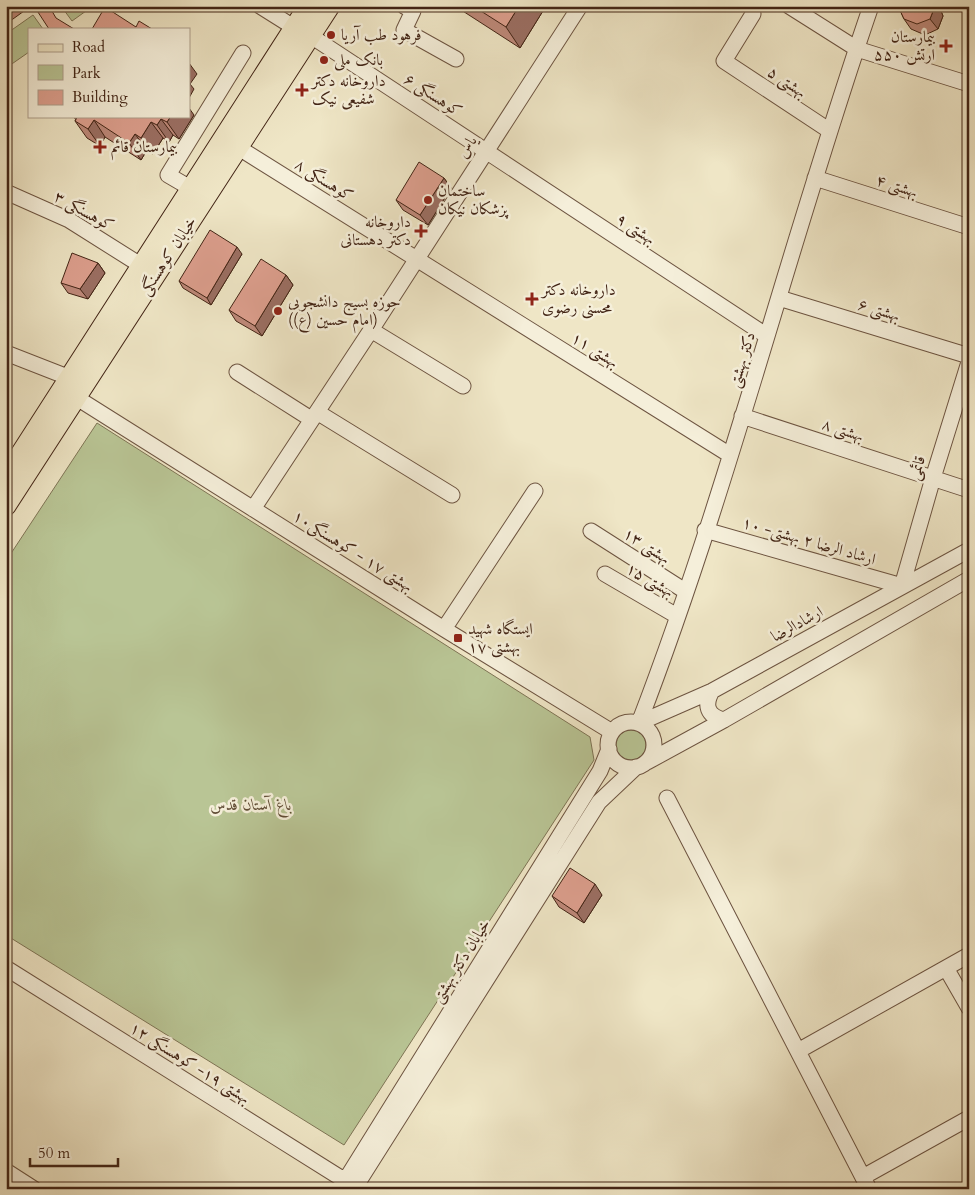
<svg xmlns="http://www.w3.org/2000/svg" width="975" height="1195" font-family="Cardo,Amiri,serif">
<rect width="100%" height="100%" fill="#efe6c6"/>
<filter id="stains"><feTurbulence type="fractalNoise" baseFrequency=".004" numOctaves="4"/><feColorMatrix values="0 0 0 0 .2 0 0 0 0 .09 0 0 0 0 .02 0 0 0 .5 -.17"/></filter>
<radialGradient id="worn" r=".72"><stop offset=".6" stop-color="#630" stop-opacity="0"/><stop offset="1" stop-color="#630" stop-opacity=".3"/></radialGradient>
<path fill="#b9c595" stroke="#7e7455" d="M61,6H93L72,21Z
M33,15L43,29H29V52L6,68V34Z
M97,423L590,737L594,760L344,1145L6,935V561Z
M616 745a15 15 0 1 1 30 0a15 15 0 1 1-30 0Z"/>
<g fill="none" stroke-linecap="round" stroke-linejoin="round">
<g stroke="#6d5441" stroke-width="17">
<path id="minor" d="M260,6L295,28
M404,6L413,11L404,30L456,59
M789,6L857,49L969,84
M753,14L724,61L830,131
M311,36L767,336
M239,148L730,455
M815,178L969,227
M192,189L168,175L243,53
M6,192L69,220L142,266
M779,298L969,356
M371,330L463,386
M6,353L70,378
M237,372L311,419
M77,398L444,629L612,732
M317,412L452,495
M742,416L969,490
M253,509L371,330L580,6
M705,530L902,586L933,478L969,362
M591,531L685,591
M605,574L677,616
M444,629L535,491
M712,691C704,705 707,716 724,720
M608 745a23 23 0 1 1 46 0a23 23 0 1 1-46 0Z
M639,723C729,489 789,244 871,6
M639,723L712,691L969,550
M647,762L724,720L969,579
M667,798L869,1189
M6,968L352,1185
M946,968L969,1008
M798,1051L969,955
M6,1171L34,1189
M863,1177L969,1118
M340,1189L600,771L609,749
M354,1189L599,802L636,767"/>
</g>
<g stroke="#422415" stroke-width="21">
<path id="major" d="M6,476L308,6
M6,506L330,6"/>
</g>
<use href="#minor" stroke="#f5efda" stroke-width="15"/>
<use href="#major" stroke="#efe6c6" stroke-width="19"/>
</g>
<path fill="#be897a" stroke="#422415" d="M6,6H31L6,24Z
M455,6H546L520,48Z
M898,6H939L943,16L938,29L925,35L911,29L904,19Z
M194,115L179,139L173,135L169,142L163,138L153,154L147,150L141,160L105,137L100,146L87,138L75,121L76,119L71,116H189Z
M444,178L451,188L428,225L403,210L396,200Z
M242,254L211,305L183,288L179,281Z
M98,263L105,273L88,299L68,293L61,283Z
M286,275L293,285L262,336L236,321L229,310Z
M602,895L584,923L559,907L552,896Z"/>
<path fill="#9b6f63" stroke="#422415" d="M519,6H546L520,48L506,27Z
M935,6H939L943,16L938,29L930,19Z
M189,63L197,74L190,84L194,89L189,98Z
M189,108L194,115L179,139L167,122L171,116H189Z
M161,119L173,135L169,142L157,125Z
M94,120L105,137L100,146L88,129Z
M151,122L163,138L153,154L141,138Z
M135,134L147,150L141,160L129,143Z
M444,178L451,188L428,225L420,215Z
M237,247L242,254L211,305L207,298Z
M98,263L105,273L88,299L80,289Z
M286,275L293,285L262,336L255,326Z
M595,884L602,895L584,923L577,913Z"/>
<path fill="#dd9f8e" stroke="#422415" d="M34,6H49L56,18L74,29H49Z
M473,6H519L506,27Z
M898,6H935L930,19L917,24L904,19Z
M105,7L136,27L139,21L152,29H92Z
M78,116H171L167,122L161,119L157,125L151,122L141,138L135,134L129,143L94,120L88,129L75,121Z
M419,162L444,178L420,215L396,200Z
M210,230L237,247L207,298L179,281Z
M72,253L98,263L80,289L61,283Z
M261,259L286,275L255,326L229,310Z
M570,868L595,884L577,913L552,896Z"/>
<g fill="#8f2418" stroke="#f5efda" stroke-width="2">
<circle cx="331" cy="35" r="5"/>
<path d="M943.5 38.5h5v5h5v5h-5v5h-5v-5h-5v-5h5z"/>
<circle cx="324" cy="60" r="5"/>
<path d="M299.5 82.5h5v5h5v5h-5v5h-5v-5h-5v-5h5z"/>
<path d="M97.5 139.5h5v5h5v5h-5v5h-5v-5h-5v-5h5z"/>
<circle cx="428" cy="200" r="5"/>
<path d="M418.5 223.5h5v5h5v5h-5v5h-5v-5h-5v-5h5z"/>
<path d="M529.5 291.5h5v5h5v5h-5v5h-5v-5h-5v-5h5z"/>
<circle cx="278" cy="311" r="5"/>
<rect x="453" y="633" width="10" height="10" rx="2.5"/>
</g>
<g text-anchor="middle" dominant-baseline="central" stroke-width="5" stroke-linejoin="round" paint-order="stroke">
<g font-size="16" fill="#422415" stroke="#f5efda" text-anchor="start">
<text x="341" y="35">فرهود طب آریا</text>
<text x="935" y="37" text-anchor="end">بیمارستان<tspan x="935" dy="18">۵۵۰ ارتش</tspan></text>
<text x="334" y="60">بانک ملی</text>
<text x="312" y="81">داروخانه دکتر<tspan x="312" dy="18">شفیعی نیک</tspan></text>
<text x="111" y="147">بیمارستان قائم</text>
<text x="438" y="191">ساختمان<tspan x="438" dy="18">پزشکان نیکان</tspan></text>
<text x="411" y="222" text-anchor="end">داروخانه<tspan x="411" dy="18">دکتر دهستانی</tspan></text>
<text x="542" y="290">داروخانه دکتر<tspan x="542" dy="18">محسنی رضوی</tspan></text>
<text x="288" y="302">حوزه بسیج دانشجویی<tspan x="288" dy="18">(امام حسین (ع))</tspan></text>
<text x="468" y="629">ایستگاه شهید<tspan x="468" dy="18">بهشتی ۱۷</tspan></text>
</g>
<g font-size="16" fill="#422415" stroke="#f5efda">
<text transform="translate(787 82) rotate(34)">بهشتی ۵</text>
<text transform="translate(433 95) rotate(33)">کوهسنگی ۶</text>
<text transform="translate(467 147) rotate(-57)">یاس</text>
<text transform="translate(324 180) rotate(32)">کوهسنگی ۸</text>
<text transform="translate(897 186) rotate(18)">بهشتی ۴</text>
<text transform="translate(84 211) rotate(29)">کوهسنگی ۳</text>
<text transform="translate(636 229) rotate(33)">بهشتی ۹</text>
<text transform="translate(168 256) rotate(-57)">خیابان کوهسنگی</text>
<text transform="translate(879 310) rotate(17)">بهشتی ۶</text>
<text transform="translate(595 350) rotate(32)">بهشتی ۱۱</text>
<text transform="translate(742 360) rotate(-73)">دکتر بهشتی</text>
<text transform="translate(843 430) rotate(18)">بهشتی ۸</text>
<text transform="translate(917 468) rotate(-73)">قائمی</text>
<text transform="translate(809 541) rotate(16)">ارشاد الرضا ۲ بهشتی- ۱۰</text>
<text transform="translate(647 546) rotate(33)">بهشتی ۱۳</text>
<text transform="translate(353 551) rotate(32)">بهشتی ۱۷ - کوهسنگی۱۰</text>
<text transform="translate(650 580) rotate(30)">بهشتی ۱۵</text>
<text transform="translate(797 624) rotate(-29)">ارشادالرضا</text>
<text transform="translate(461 961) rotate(-58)">خیابان دکتر بهشتی</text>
<text transform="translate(190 1063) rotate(32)">بهشتی ۱۹- کوهسنگی ۱۲</text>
</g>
<g font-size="16" font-style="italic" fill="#604c35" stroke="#f5efda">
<text x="251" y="805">باغ آستان قدس</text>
</g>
</g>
<rect width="975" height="1195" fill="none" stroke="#efe6c6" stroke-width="25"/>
<rect x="8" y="8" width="960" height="1180" fill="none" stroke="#422415" stroke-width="2.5"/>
<rect x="12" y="12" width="950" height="1170" fill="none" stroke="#422415"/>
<rect x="28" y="28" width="162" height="90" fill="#f5efda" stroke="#ad9e8b"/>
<rect x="38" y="44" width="25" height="8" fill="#efe6c6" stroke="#ad9e8b"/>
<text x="72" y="52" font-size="15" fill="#422415">Road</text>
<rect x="38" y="65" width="25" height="15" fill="#b9c595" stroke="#ad9e8b"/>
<text x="72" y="78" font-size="15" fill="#422415">Park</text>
<rect x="38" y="90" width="25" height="15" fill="#dd9f8e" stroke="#ad9e8b"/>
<text x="72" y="102" font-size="15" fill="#422415">Building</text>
<path d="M30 1158v8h88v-8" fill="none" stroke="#422415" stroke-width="2.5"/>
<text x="38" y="1158" font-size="15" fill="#422415" stroke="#f5efda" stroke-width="4" paint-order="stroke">50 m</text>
<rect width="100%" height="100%" filter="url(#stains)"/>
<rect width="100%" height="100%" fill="url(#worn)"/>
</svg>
